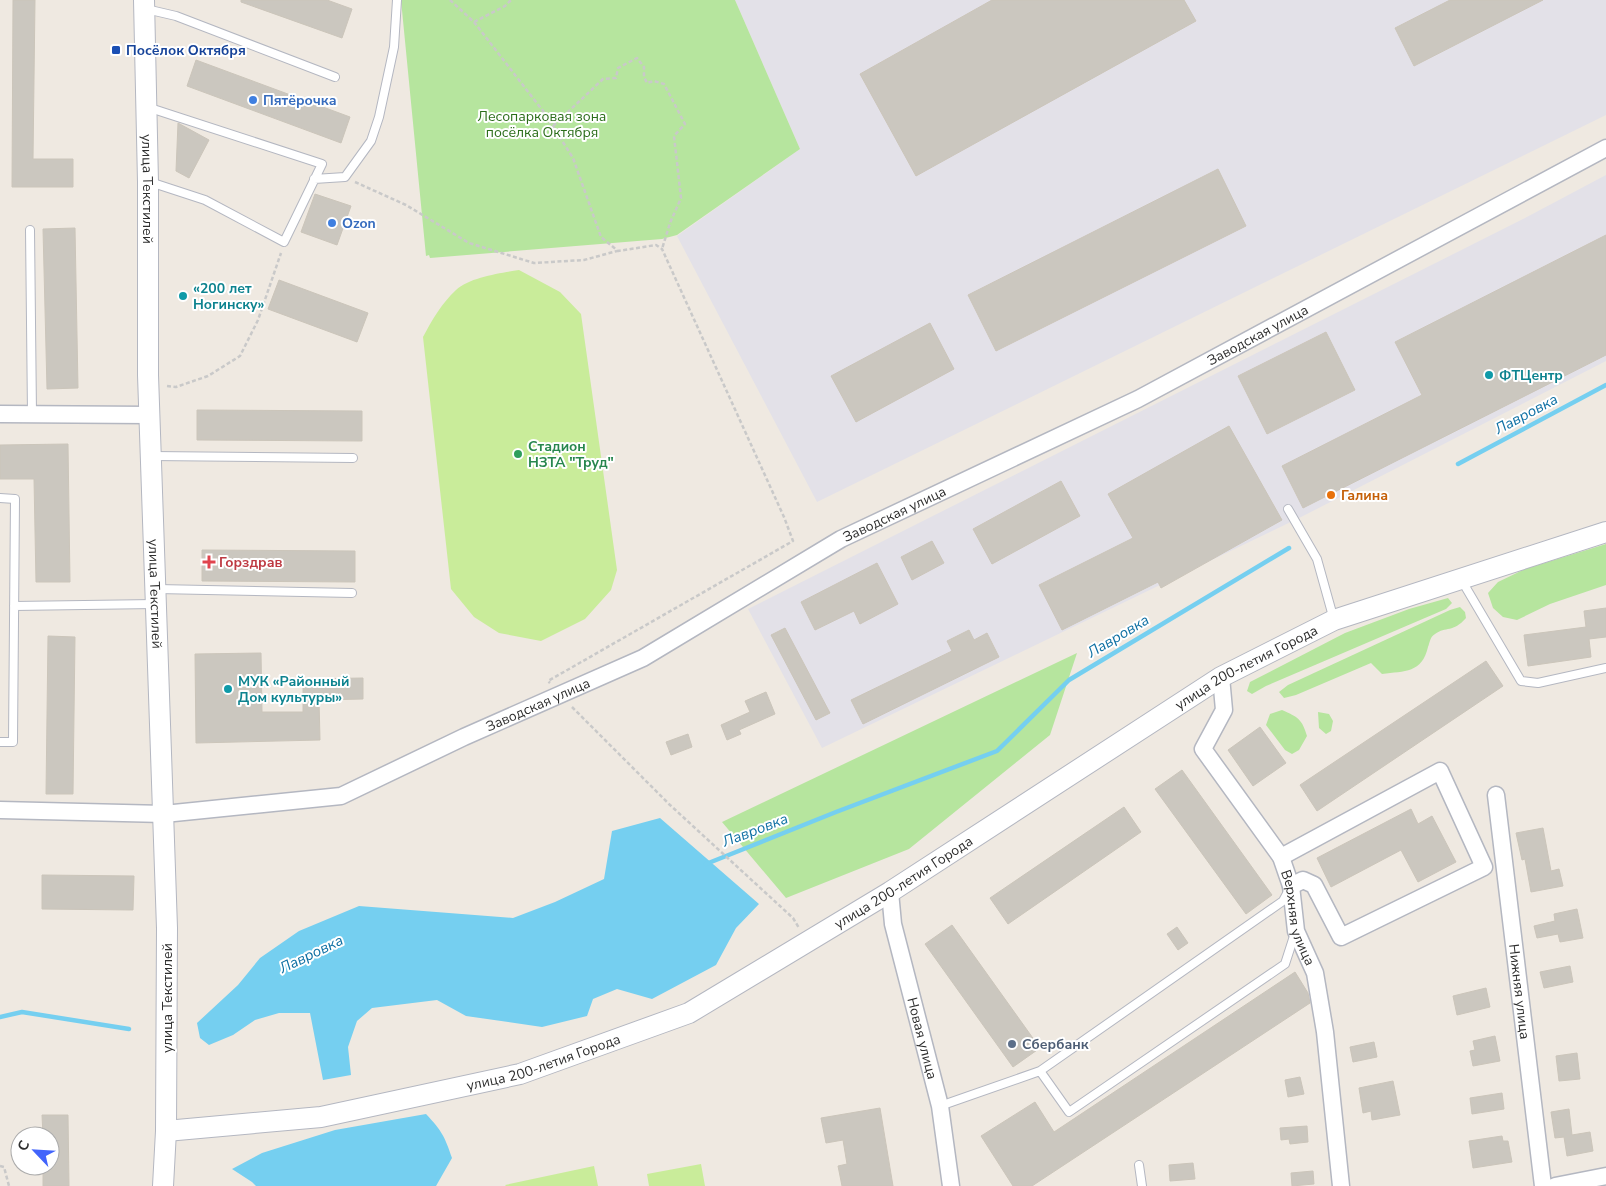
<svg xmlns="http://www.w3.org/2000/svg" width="1606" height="1186" font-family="'Nunito Sans',sans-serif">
<rect width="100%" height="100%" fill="#efe9e1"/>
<path fill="#e3e1e8" d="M735,0H1606V115L817,502L677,236L800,149Z
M1606,175V361L1303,516L822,748L748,609L1525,218Z"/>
<path fill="#b6e59e" d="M401,0H735L800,149L677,235L662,239L430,258L429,255L426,256Z
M1606,544V585L1550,604L1517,620L1503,617L1493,608L1488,593L1498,582L1525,569Z
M1448,598L1452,603L1446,609L1266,686L1252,694L1247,691L1250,682L1345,633L1409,609Z
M1460,607L1465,612L1466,618C1453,633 1446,626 1435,634C1430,637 1430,642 1428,647C1422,673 1405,671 1382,674L1371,663L1296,695L1284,698L1279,692L1288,685L1450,610Z
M1077,653L1050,735L909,849L786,898L722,822Z
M1282,710C1298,717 1302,719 1307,736L1299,750L1292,754L1285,750L1266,725L1270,714Z
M1318,712L1329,714L1333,721L1331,731L1326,734L1319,728Z"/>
<path fill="#c9ec9a" d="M519,270L560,292L581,314L617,570L611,590L585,619L541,641L499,633L474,617L451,589L423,337C432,320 442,303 456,290C470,277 501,273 519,270Z
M701,1164L705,1186H649L647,1174Z
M594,1166L598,1186H506L505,1185Z"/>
<path fill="#75cff0" d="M660,818L759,904L736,928L716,965L652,999L617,989L593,999L587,1016L542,1027L466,1016L437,1000L372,1008L357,1021L348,1047L351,1075L323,1080L310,1013H279L255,1020L233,1035L209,1045L200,1038L197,1023L238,985L260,958L299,931L359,906L513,918L555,902L604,879L612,831Z
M426,1114C442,1131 445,1137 452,1158L436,1186H256L252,1182L232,1169L262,1153L335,1130Z"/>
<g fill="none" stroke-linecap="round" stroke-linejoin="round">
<path stroke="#75cff0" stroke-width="4.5" d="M1458,464L1606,385
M706,864L836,812L997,751L1069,680L1289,548
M0,1017L22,1012L129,1029"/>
</g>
<path fill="#cbc7bf" stroke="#cbc5ba" d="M13,0H35L33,159H73V187H12Z
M241,0H327L352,9L342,38L241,2Z
M992,0H1184L1196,21L916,176L860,74Z
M1450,0H1543L1414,66L1395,28Z
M196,60L350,117L341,143L187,86Z
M178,123L209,140L189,178L176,171Z
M1218,169L1246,226L996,351L968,295Z
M315,194L351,206L337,245L301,232Z
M75,228L78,388L47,389L43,229Z
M1606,235V355L1303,508L1282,466L1422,395L1395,342Z
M279,280L368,313L357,342L268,309Z
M930,323L954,369L856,422L831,376Z
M1326,332L1355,390L1267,434L1238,376Z
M197,410L362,411V441L197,440Z
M1229,426L1282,520L1161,588L1158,582L1062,630L1039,585L1133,538L1108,494Z
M68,444L70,582H36L34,479H0V445Z
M1061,481L1080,516L992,564L973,529Z
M932,541L944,563L912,580L901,557Z
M202,550L355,551V582L202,581Z
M877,563L898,604L860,624L854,611L815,630L801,602Z
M1606,608V637L1589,639L1591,657L1528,666L1524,635L1586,627L1584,611Z
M785,628L830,713L816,720L771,635Z
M969,630L974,640L987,633L999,657L863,724L851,700L952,651L947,641Z
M48,636L75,637L73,794H46Z
M261,653L262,712H303V679L363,678V699L319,700L320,740L196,743L195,654Z
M1486,661L1503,686L1317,811L1300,785Z
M766,692L775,714L739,730L741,734L727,740L721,725L750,712L745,701Z
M1260,727L1286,763L1253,786L1228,750Z
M688,734L692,747L671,755L666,742Z
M1182,770L1272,895L1246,914L1155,789Z
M1124,807L1141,832L1008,924L990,898Z
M1411,809L1418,824L1432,816L1456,862L1418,882L1401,850L1331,887L1317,858Z
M1543,828L1551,871L1559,869L1563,886L1531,892L1525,859L1522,860L1516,833Z
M42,875L134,876L133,910L42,909Z
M1577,909L1583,938L1560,942L1558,934L1537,938L1534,926L1555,921L1554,914Z
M952,925L1040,1048L1013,1067L925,944Z
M1177,927L1188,943L1178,950L1167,934Z
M1570,966L1573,982L1544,988L1540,972Z
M1295,972L1308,993L1310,1003L1032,1186H1013L981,1136L1035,1102L1054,1132Z
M1486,988L1490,1007L1457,1015L1453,996Z
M1495,1036L1500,1061L1473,1066L1470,1051L1475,1050L1473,1041Z
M1374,1042L1377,1057L1353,1062L1350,1047Z
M1577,1053L1580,1079L1559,1081L1556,1056Z
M1300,1077L1304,1094L1288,1097L1285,1080Z
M1393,1081L1400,1115L1372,1120L1371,1111L1363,1113L1359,1088Z
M1502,1093L1504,1109L1472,1114L1470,1098Z
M880,1108L893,1186H842L838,1166L847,1164L843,1140L826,1143L821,1118Z
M1569,1109L1572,1135L1590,1132L1593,1151L1567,1156L1564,1137L1555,1138L1551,1112Z
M42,1115H68L69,1186H43V1166H50V1136H43Z
M1307,1126L1308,1142L1290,1144L1289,1139L1281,1140L1280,1128Z
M1502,1136L1503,1141H1508L1512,1162L1473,1168L1469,1141Z
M1193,1163L1195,1179L1170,1181L1169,1165Z
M1313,1171L1314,1184L1292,1186L1291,1173Z"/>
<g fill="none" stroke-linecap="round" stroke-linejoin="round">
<g stroke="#b4b7c1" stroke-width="10">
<path id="service" d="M146,9L176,16L335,77
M147,107L322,164L284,242L205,200L150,182
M314,179L345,177L371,141L379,117L394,47L397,0
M30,230L32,414
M151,456L353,458
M0,498L15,499L13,742H0
M1288,509L1317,559L1334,620
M1462,581L1521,681L1538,683L1606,668
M157,589L352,593
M14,606L155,604
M1040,1071L1069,1112L1285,964L1295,933
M940,1106L1040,1071L1283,901L1289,890
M1139,1165L1142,1186"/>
</g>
<g stroke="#b4b7c1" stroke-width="19">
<g id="minor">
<path d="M0,414L150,415"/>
<path id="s1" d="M1221,677L1224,710L1203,749L1281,857L1291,886L1296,931L1315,973L1325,1032L1341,1186"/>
<path id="s2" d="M1496,795L1543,1186"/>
<path id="s3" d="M0,810L164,814L341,796L464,737L643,658L841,539L1138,399L1606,148"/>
<path d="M1281,857L1440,771L1484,867L1341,937L1314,885L1303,880L1291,886"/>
<path id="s4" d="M890,892L893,924L940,1106L951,1186"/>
<path d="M1555,1186L1606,1176"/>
</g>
</g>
<g stroke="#b4b7c1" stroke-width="22">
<g id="tertiary">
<path id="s5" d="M144,0L148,182V375L167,928L166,1131L163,1186"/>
<path id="s6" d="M166,1131L321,1117L520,1074L689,1013L890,892L1221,677L1334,620L1606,532"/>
</g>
</g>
<path stroke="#c9c9c9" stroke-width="2.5" stroke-dasharray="4 2.5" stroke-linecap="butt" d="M450,0L474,22L543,111L573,158L601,237L618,251L656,245L662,249L784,517L793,541L548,681L550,683
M474,22L505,6L511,0
M553,126L603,79L616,78L618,68L637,58L644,67V77L647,83L654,81L664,84L685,124L674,136L681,198L670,223L662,249
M355,182L406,205L469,243L534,263L584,260L617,251
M167,386L176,387L208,376L240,356L258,320L281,253
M572,707L670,805L793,918L799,928
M0,1166L4,1167L9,1186"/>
<use href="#service" stroke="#fff" stroke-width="8"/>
<use href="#minor" stroke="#fff" stroke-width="16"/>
<use href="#tertiary" stroke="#fff" stroke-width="20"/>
</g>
<rect fill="#1a4fb4" stroke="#fff" stroke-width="2" x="111" y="45" width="10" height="10" rx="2.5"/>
<g fill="#3f7fe0" stroke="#fff" stroke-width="2">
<circle cx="253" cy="100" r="5"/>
<circle cx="332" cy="223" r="5"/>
</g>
<g fill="#0f9aa8" stroke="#fff" stroke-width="2">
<circle cx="183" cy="296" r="5"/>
<circle cx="1489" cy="375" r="5"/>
<circle cx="228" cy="689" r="5"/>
</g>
<circle fill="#2e9e5b" stroke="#fff" stroke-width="2" cx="518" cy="454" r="5"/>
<circle fill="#e8710a" stroke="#fff" stroke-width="2" cx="1331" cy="495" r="5"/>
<path fill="#e0444e" stroke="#fff" stroke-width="2" d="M206.5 554.5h5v5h5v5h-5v5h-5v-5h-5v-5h5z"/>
<circle fill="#5c6f8a" stroke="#fff" stroke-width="2" cx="1012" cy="1044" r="5"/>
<g text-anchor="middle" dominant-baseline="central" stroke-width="4" stroke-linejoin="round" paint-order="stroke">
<g font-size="14" font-weight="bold" fill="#164399" stroke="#fff" text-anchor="start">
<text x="126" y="50">Посёлок Октября</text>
</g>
<g font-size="14" font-weight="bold" fill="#366cbe" stroke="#fff" text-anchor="start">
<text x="263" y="100">Пятёрочка</text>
<text x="342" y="223">Ozon</text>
</g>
<g font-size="14" fill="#2c6e1b" stroke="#fff">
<text x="542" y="116">Лесопарковая зона<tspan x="542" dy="16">посёлка Октября</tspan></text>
</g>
<g font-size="14" fill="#2e2e2e" stroke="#fff">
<text stroke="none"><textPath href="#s5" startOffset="189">улица Текстилей</textPath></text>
<text stroke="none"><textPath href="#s3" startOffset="1369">Заводская улица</textPath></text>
<text stroke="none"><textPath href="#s3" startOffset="964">Заводская улица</textPath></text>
<text stroke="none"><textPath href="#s5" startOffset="594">улица Текстилей</textPath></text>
<text stroke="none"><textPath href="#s6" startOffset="1195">улица 200-летия Города</textPath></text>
<text stroke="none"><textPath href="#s3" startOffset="559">Заводская улица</textPath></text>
<text stroke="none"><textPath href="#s6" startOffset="790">улица 200-летия Города</textPath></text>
<text stroke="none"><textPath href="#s1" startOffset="274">Верхняя улица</textPath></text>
<text stroke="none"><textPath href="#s2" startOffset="198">Нижняя улица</textPath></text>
<text transform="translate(167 998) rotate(-90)">улица Текстилей</text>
<text stroke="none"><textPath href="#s4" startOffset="150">Новая улица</textPath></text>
<text stroke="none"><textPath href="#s6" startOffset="385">улица 200-летия Города</textPath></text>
</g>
<g font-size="14" font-weight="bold" fill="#0d838f" stroke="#fff" text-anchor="start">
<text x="193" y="288">«200 лет<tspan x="193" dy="16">Ногинску»</tspan></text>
<text x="1499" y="375">ФТЦентр</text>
<text x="238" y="681">МУК «Районный<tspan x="238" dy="16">Дом культуры»</tspan></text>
</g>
<g font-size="14" font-weight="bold" fill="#27864d" stroke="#fff" text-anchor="start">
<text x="528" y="446">Стадион<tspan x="528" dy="16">НЗТА "Труд"</tspan></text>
</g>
<g font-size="14" font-weight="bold" fill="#c56008" stroke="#fff" text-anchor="start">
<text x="1341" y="495">Галина</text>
</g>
<g font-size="14" font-weight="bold" fill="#be3a42" stroke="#fff" text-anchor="start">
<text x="219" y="562">Горздрав</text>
</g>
<g font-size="14" font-weight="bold" fill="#4e5e75" stroke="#fff" text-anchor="start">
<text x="1022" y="1044">Сбербанк</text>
</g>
<g font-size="15" font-style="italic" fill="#0d6fa3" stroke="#fff">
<text transform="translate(1526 414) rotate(-28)">Лавровка</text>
<text transform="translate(1118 636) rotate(-31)">Лавровка</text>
<text transform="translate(755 830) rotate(-21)">Лавровка</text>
<text transform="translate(311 954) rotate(-26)">Лавровка</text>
</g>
</g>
<g transform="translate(35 1151) rotate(295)"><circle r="24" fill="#ffffff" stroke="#ababab"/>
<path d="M0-4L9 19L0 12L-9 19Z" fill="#4264fb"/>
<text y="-8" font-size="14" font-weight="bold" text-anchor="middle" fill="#2e2e2e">С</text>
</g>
</svg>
